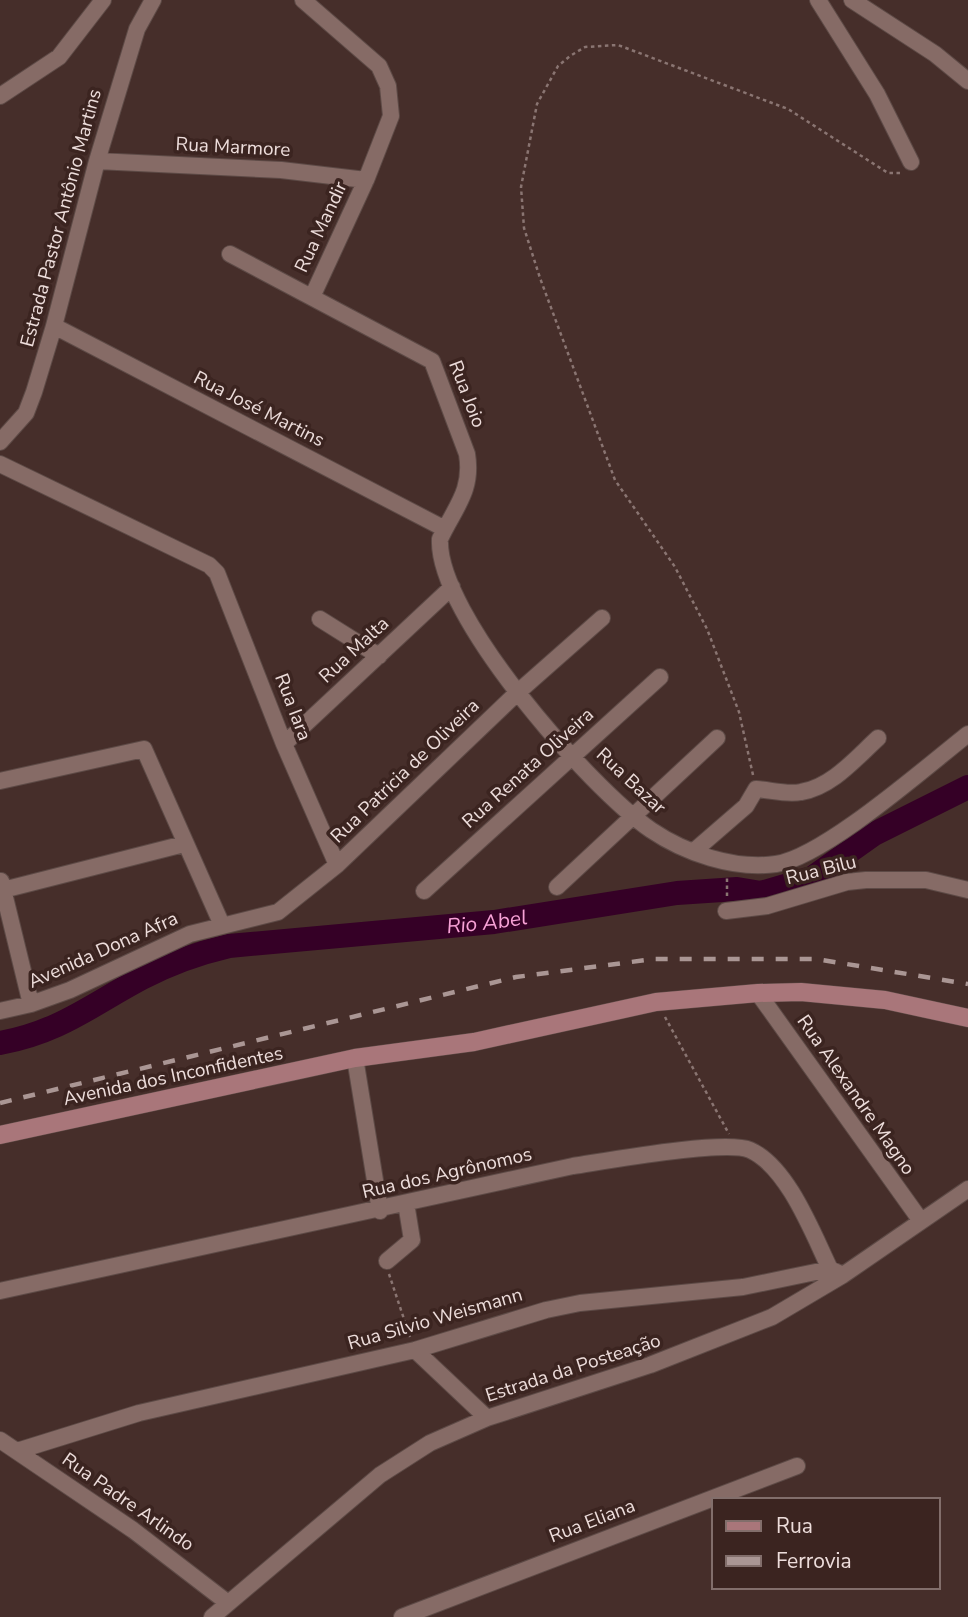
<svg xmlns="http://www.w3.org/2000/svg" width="968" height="1617" font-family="'Nunito Sans',sans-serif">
<rect width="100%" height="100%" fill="#462e2a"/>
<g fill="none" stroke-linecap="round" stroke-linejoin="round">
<path stroke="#350026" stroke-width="24" id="s1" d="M0,1043C60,1032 91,1005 142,978C170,963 199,953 229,946L494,922L677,893L737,889L761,893L812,878L874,834L968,787"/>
<g stroke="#5d4a46" stroke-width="18">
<path id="street" d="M303,0L379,66L388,86L391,116L366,180L312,297
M818,0L877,94L911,162
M852,0L935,54L968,81
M0,96L59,57L103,0
M97,161L281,170L366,180
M230,254L432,361L467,454C473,491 455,507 440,539C436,614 590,788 651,830C685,853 734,870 776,864C824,857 927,766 968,734
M54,326L445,529
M0,442L26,413L34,392L54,326L97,161L137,29L153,0
M0,464L209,565L217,573L284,744L337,865
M320,619L379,656
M284,744L452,587
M0,781L144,749L222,925
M694,851L746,806L756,789C771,790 787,795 801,792C832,787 856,758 878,738
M1,881L31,1004
M557,887L717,738
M3,890L184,844
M424,891L660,677
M726,911L767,906L847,882L866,880H926L968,890
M758,993L921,1221
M0,1011L31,1004L70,990L190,934L278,912L337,865L517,693L602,618
M355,1058L380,1211
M387,1261L412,1240L406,1203
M0,1291L573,1166C606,1161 725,1139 750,1150C788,1167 813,1234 830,1269L843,1275
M415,1350L487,1418
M0,1440L133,1530L228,1603
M17,1451L139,1413L415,1350L546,1310L580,1303L743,1287L830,1269
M212,1617L380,1475L430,1443L487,1418L650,1365L772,1317L843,1275L968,1189
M402,1617L797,1466"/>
</g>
<g stroke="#5d4a46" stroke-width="19">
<path id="secondary" d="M0,1135L355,1058L474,1042L656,1002L758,993L801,992L885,1000L968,1018"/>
</g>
<path stroke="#8a7572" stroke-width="2.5" stroke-dasharray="3.5 3.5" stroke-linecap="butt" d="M753,775L739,712L707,629L675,567L615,480L540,278L524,228L521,187L537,104L558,66L570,56L585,47L618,45L788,109L888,173H902
M727,896V875
M665,1017L729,1134
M389,1274L410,1337"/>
<use href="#street" stroke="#866b66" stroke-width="16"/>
<use href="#secondary" stroke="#a9767a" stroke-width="18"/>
<path stroke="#aa9694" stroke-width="4.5" stroke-dasharray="12 12" stroke-linecap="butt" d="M0,1103L516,977L654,959H816L968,984"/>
</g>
<g text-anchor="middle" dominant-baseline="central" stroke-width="7" stroke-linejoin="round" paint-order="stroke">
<g font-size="19" fill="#eddddb" stroke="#3b2420">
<text transform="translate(233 147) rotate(3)">Rua Marmore</text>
<text transform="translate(61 218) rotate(-75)">Estrada Pastor Antônio Martins</text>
<text transform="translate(321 227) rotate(-65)">Rua Mandir</text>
<text transform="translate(467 394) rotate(69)">Rua Joio</text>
<text transform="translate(259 409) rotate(27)">Rua José Martins</text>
<text transform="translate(354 650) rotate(-43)">Rua Malta</text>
<text transform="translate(293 707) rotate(69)">Rua Iara</text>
<text transform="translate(528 768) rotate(-42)">Rua Renata Oliveira</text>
<text transform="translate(405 771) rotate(-44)">Rua Patricia de Oliveira</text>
<text transform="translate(631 781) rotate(43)">Rua Bazar</text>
<text transform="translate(821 870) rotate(-14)">Rua Bilu</text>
<text transform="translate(103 950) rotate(-24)">Avenida Dona Afra</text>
<text transform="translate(173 1076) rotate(-12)">Avenida dos Inconfidentes</text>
<text transform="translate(856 1095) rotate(55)">Rua Alexandre Magno</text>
<text transform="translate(447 1173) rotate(-13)">Rua dos Agrônomos</text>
<text transform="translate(435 1319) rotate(-16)">Rua Silvio Weismann</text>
<text transform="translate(573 1368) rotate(-18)">Estrada da Posteação</text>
<text transform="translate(128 1502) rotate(35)">Rua Padre Arlindo</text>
<text transform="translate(592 1521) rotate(-21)">Rua Eliana</text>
</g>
<g font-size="21" font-style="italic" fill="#f8a2d7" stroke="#3b2420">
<text stroke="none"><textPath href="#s1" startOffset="509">Rio Abel</textPath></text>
</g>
</g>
<rect x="712" y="1498" width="228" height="91" fill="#3b2420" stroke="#826e6b" stroke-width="2"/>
<rect x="726" y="1521" width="35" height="10" fill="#a9767a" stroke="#826e6b" stroke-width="2"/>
<text x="776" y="1533" font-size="21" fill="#eddddb">Rua</text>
<rect x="726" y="1556" width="35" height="10" fill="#aa9694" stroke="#826e6b" stroke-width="2"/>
<text x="776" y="1568" font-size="21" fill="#eddddb">Ferrovia</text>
</svg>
